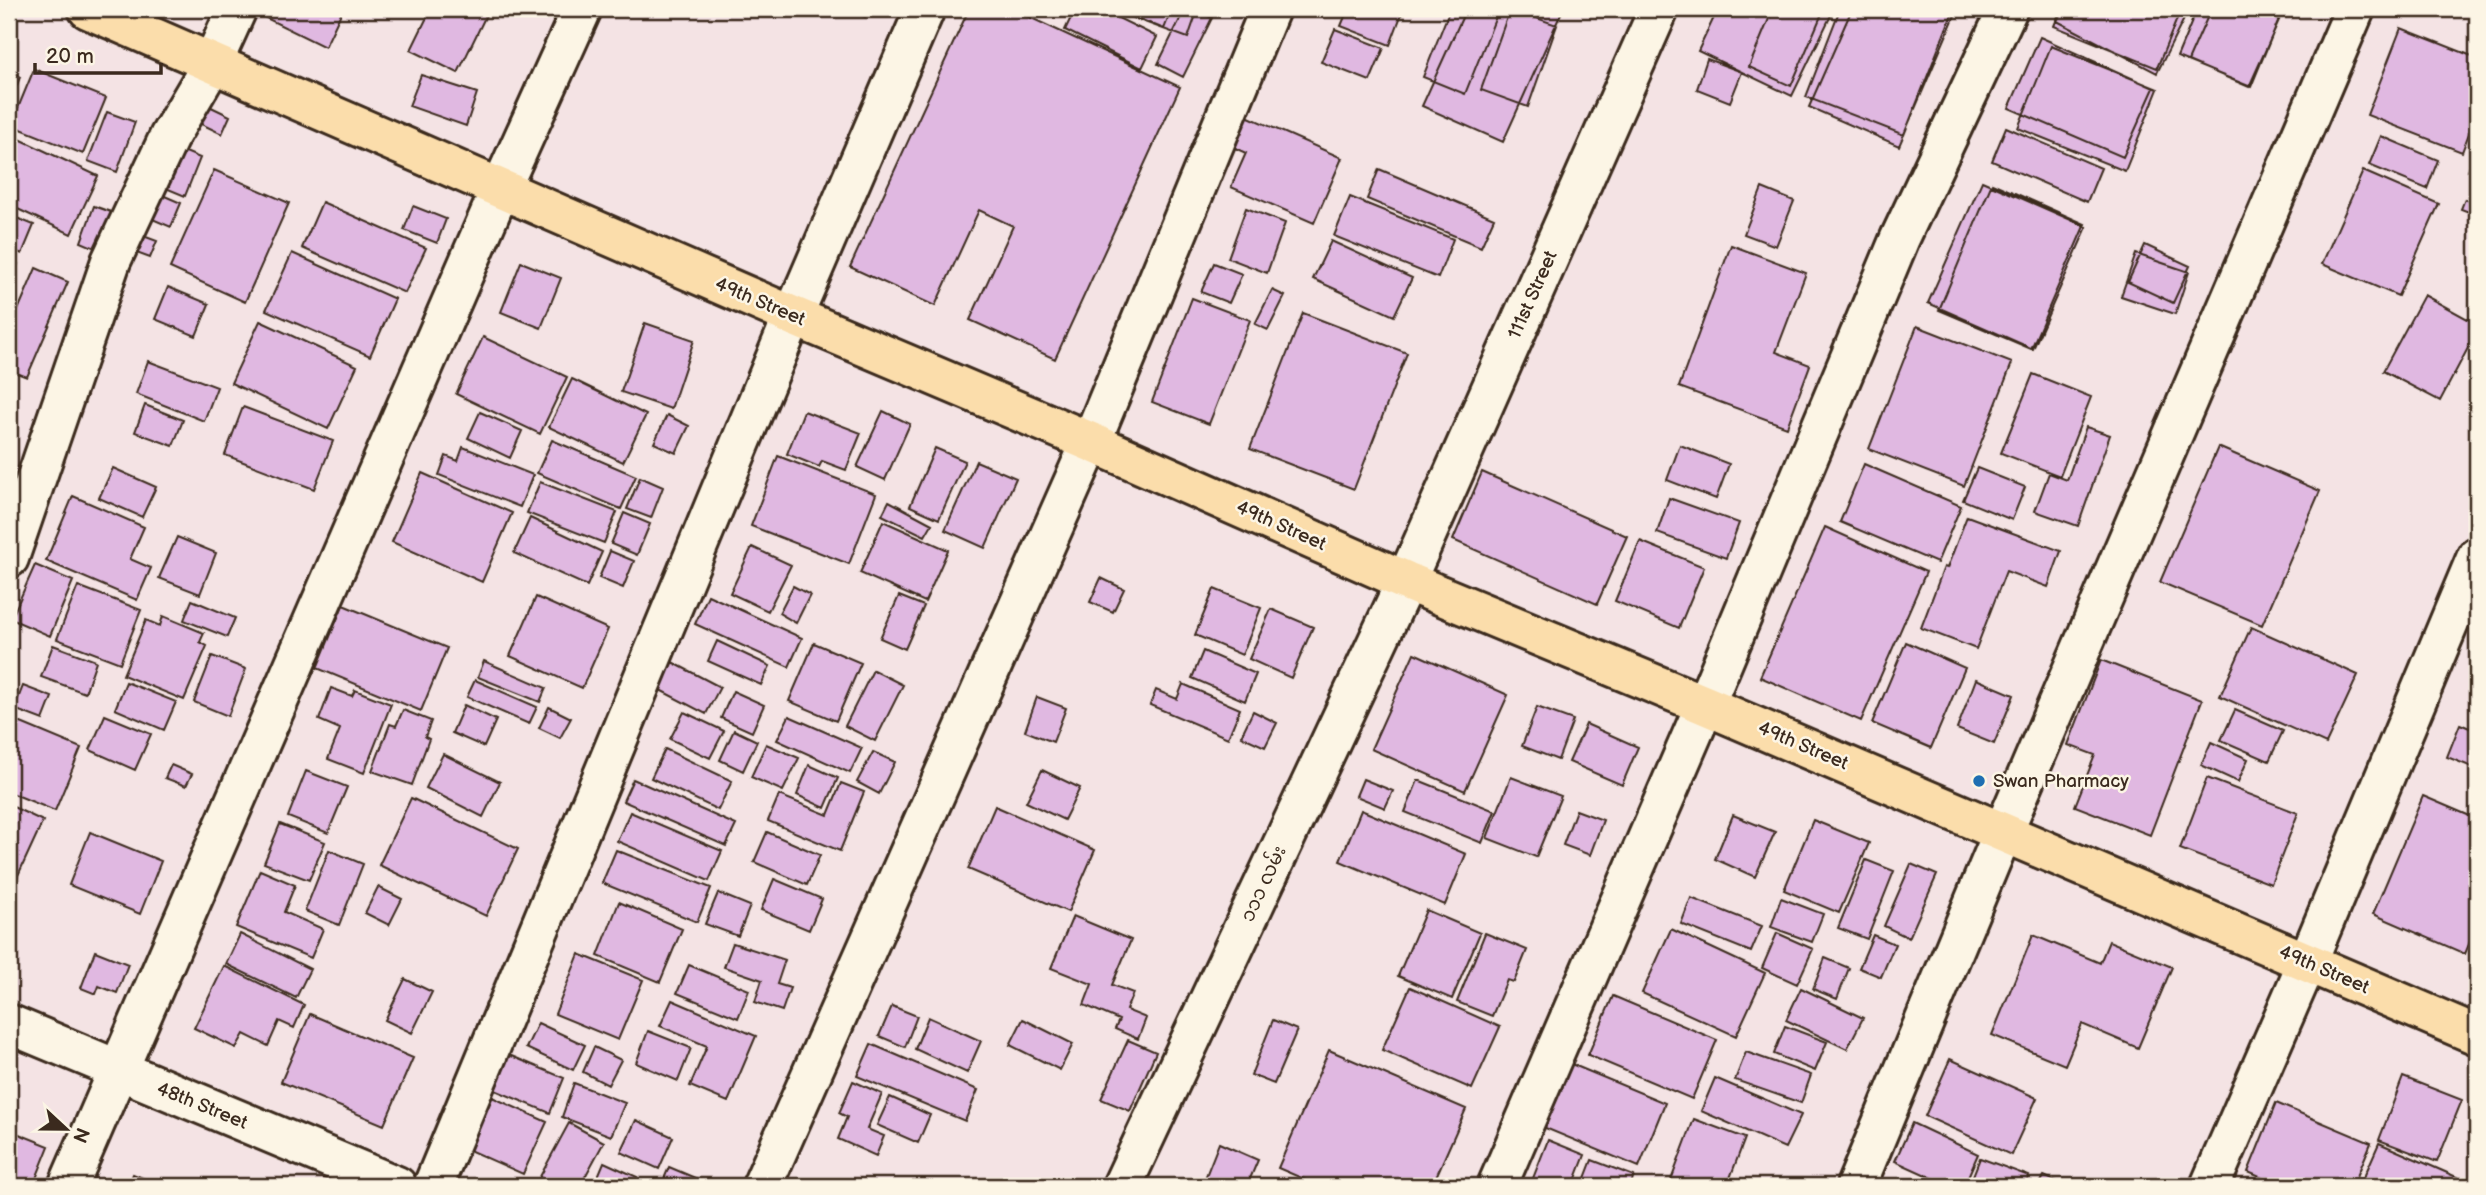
<svg xmlns="http://www.w3.org/2000/svg" width="2486" height="1195" font-family="'Balsamiq Sans','Noto Sans Myanmar',sans-serif">
<rect width="100%" height="100%" fill="#f4e3e4"/>
<filter id="ink" filterUnits="userSpaceOnUse"><feTurbulence type="fractalNoise" baseFrequency=".0143" numOctaves="2"/><feDisplacementMap in="SourceGraphic" scale="14" xChannelSelector="R" yChannelSelector="G"/><feConvolveMatrix kernelMatrix="1 2 1 2 8 2 1 2 1" color-interpolation-filters="sRGB"/></filter>
<g filter="url(#ink)">
<path fill="#e0b8e1" stroke="#3b2a1e" stroke-width="2" d="M260,9H343L325,47L258,14Z
M431,9H489L458,73L411,50Z
M844,9H869L865,17Z
M969,9H1012L1180,87L1055,359L970,320L1013,226L979,210L935,306L850,267Z
M1075,9H1100L1157,37L1142,68L1065,30Z
M1115,9H1172L1164,29Z
M1115,9H1198L1188,38L1114,11Z
M1185,9H1194L1212,18L1183,77L1158,64Z
M1348,9H1390L1402,13L1390,45L1341,26Z
M1450,9H1499L1465,94L1423,77Z
M1466,9H1563L1503,142L1422,106Z
M1510,9L1557,25L1528,107L1481,90Z
M1718,9H1834L1792,96L1698,51Z
M1773,9H1824L1791,86L1749,67Z
M1840,9H1954L1904,135L1806,97Z
M1852,9H1945L1956,13L1899,146L1809,107Z
M2061,9H2181L2157,68L2054,26Z
M2063,9H2189L2157,73L2057,21Z
M2197,9H2283L2251,87L2177,57Z
M2211,9H2284L2249,87L2188,61Z
M2401,28L2477,58V112L2462,152L2367,115Z
M1335,29L1384,48L1370,81L1321,62Z
M2040,37L2154,88L2123,157L2009,108Z
M2051,46L2158,89L2125,171L2018,128Z
M1707,59L1742,72L1730,102L1697,89Z
M34,69L106,98L83,154L11,125Z
M9,72L20,77L9,106Z
M421,75L477,93L466,126L409,106Z
M205,104L230,116L222,134L197,122Z
M107,112L135,122L117,172L88,161Z
M1242,114L1342,158L1314,223L1231,187L1246,153L1228,145Z
M2006,127L2101,168L2087,202L1992,161Z
M9,134L98,176L71,234L9,205Z
M2381,136L2438,160L2427,189L2369,165Z
M2477,147V174L2468,170Z
M176,148L200,158L185,196L161,186Z
M1379,169L1494,218L1481,247L1367,199Z
M214,170L289,203L245,302L170,268Z
M2363,171L2439,204L2398,296L2322,264Z
M1982,181L2087,227L2033,349L1928,303Z
M1992,183L2085,224L2031,349L1939,310Z
M1762,188L1794,201L1776,246L1744,234Z
M160,194L181,203L171,227L150,218Z
M1350,197L1453,239L1438,278L1334,236Z
M2465,199L2477,204V215L2461,209Z
M322,202L426,248L405,293L302,248Z
M94,206L114,213L100,250L81,242Z
M413,206L446,219L437,243L404,230Z
M1246,208L1285,223L1267,273L1228,258Z
M9,215L34,225L22,254L9,248Z
M138,234L157,241L150,258L131,251Z
M1331,241L1412,278L1394,316L1313,279Z
M1731,245L1806,273L1776,352L1810,365L1787,427L1679,387Z
M2145,245L2190,266L2173,303L2128,282Z
M292,253L395,299L370,356L266,310Z
M2136,254L2189,272L2175,314L2121,296Z
M9,260L18,264L9,287Z
M521,262L561,278L541,328L501,312Z
M1214,263L1242,274L1229,303L1201,292Z
M36,268L68,282L27,377L9,370V331Z
M168,287L209,304L196,336L155,319Z
M1272,290L1285,296L1268,330L1255,324Z
M2424,295L2477,324V331L2440,401L2383,371Z
M1192,298L1250,320L1209,424L1152,402Z
M1303,313L1407,353L1354,489L1250,449Z
M260,321L357,366L328,429L231,383Z
M645,323L694,340L671,409L621,392Z
M1917,326L2012,363L1964,486L1869,449Z
M483,337L567,377L540,434L456,394Z
M148,361L217,387L204,421L136,394Z
M2033,374L2091,397L2060,476L2001,453Z
M572,379L646,415L623,462L549,427Z
M145,405L183,420L173,446L135,432Z
M243,407L333,441L314,489L225,455Z
M804,411L861,433L846,470L822,461L819,467L787,454Z
M883,411L910,424L885,480L857,467Z
M480,412L522,431L510,458L468,438Z
M667,415L689,426L676,453L654,443Z
M2086,427L2110,435L2078,526L2035,511L2049,473L2067,480Z
M552,440L636,476L621,509L537,473Z
M1680,445L1729,464L1716,499L1667,480Z
M463,447L533,475L520,507L439,475L446,456L458,461Z
M2218,447L2320,491L2262,625L2160,582Z
M935,448L965,461L939,519L910,506Z
M778,456L876,494L849,564L751,526Z
M976,461L1016,478L985,548L945,530Z
M1864,464L1961,506L1937,563L1840,522Z
M113,468L156,487L142,517L99,498Z
M1977,468L2025,487L2012,520L1963,500Z
M1482,472L1627,536L1597,604L1453,540Z
M422,473L512,513L482,582L392,542Z
M640,477L663,487L651,518L627,509Z
M540,482L617,512L604,543L527,513Z
M73,496L144,527L130,559L151,568L137,600L46,561Z
M1669,498L1739,523L1726,558L1657,533Z
M889,501L932,524L925,536L882,515Z
M624,513L650,524L637,555L611,544Z
M1967,516L2061,551L2048,587L2006,571L1976,649L1921,628L1944,567L1947,568Z
M530,518L602,552L587,586L514,553Z
M883,521L948,550L925,602L860,573Z
M1825,527L1926,572L1861,721L1760,677Z
M177,537L216,553L200,594L159,578Z
M1640,541L1704,567L1679,628L1615,601Z
M752,547L791,565L768,611L730,593Z
M610,551L634,561L623,588L599,578Z
M35,565L73,581L50,636L11,619Z
M1101,578L1124,589L1113,612L1090,602Z
M78,586L141,610L120,663L57,639Z
M793,586L810,595L796,623L779,613Z
M1214,589L1261,608L1242,655L1195,635Z
M708,595L802,638L789,667L695,624Z
M899,596L924,606L905,649L880,638Z
M536,597L608,629L582,688L510,656Z
M192,600L235,618L227,637L184,620Z
M343,605L447,648L421,711L317,668Z
M1271,609L1313,627L1291,678L1249,659Z
M163,616L204,633L200,642L207,646L184,700L123,675L146,620L160,626Z
M2251,627L2358,675L2326,744L2220,696Z
M717,641L770,666L761,685L708,661Z
M1906,642L1965,668L1931,748L1872,723Z
M814,643L861,663L836,721L789,701Z
M53,645L96,661L85,693L41,677Z
M1203,651L1256,674L1245,701L1192,678Z
M1414,653L1508,695L1465,791L1371,749Z
M212,656L246,669L228,716L194,702Z
M2101,660L2202,700L2150,835L2075,806L2095,755L2068,745Z
M484,661L546,688L540,702L478,677Z
M672,662L720,687L706,714L658,689Z
M873,670L903,685L875,741L845,726Z
M1976,679L2014,695L1994,744L1957,729Z
M475,680L537,707L529,724L467,697Z
M126,682L176,702L164,730L115,709Z
M1183,684L1240,709L1228,738L1150,705L1156,690L1177,699Z
M23,686L52,697L43,720L14,709Z
M331,688L352,696L355,690L391,704L364,773L328,759L340,729L319,720Z
M733,691L764,705L752,732L721,718Z
M1037,697L1066,708L1053,742L1025,731Z
M464,705L496,720L484,747L452,733Z
M549,707L571,718L560,738L539,728Z
M1537,707L1573,720L1558,760L1522,746Z
M403,710L431,721L425,737L429,739L412,785L372,771L390,724L396,726Z
M2235,710L2283,731L2269,761L2221,740Z
M1253,711L1277,723L1265,747L1241,736Z
M684,712L724,731L710,758L670,739Z
M105,715L151,734L135,770L90,750Z
M789,716L862,748L850,773L777,740Z
M9,718L81,748L55,811L9,792Z
M1586,724L1638,747L1622,785L1569,762Z
M2460,724L2477,731V769L2447,757Z
M734,730L757,741L743,771L720,760Z
M2211,742L2248,759L2238,782L2201,765Z
M766,744L799,758L783,791L751,777Z
M665,749L732,781L718,810L651,778Z
M873,752L895,762L879,794L857,782Z
M443,754L500,782L483,817L426,788Z
M171,765L192,774L186,786L165,778Z
M809,765L838,778L825,808L797,795Z
M1042,770L1080,788L1064,820L1026,802Z
M306,771L347,787L328,833L288,817Z
M1511,777L1561,796L1536,857L1487,838Z
M2207,778L2298,813L2271,884L2180,849Z
M633,779L736,825L726,846L623,801Z
M1363,779L1393,791L1385,808L1356,796Z
M1418,780L1495,811L1482,843L1405,812Z
M841,783L864,792L840,851L768,821L779,795L828,815Z
M2423,796L2477,819V925L2465,954L2373,914Z
M411,798L518,849L486,916L379,865Z
M9,805L43,821L14,884L9,881Z
M995,806L1095,850L1068,912L968,869Z
M1361,810L1466,854L1445,905L1340,861Z
M1576,810L1603,820L1590,855L1563,845Z
M630,812L722,851L709,881L617,841Z
M1733,815L1775,832L1755,877L1715,859Z
M1813,820L1869,843L1839,913L1784,890Z
M280,824L325,842L309,880L264,863Z
M90,832L161,861L140,914L69,885Z
M767,832L820,855L807,885L754,862Z
M329,850L363,864L339,925L305,911Z
M616,850L711,888L697,922L602,883Z
M1866,860L1894,871L1867,939L1838,928Z
M1911,864L1937,875L1909,938L1884,926Z
M260,870L295,885L284,912L323,929L311,958L236,927Z
M774,879L822,899L809,930L761,910Z
M378,887L402,899L389,925L365,913Z
M718,893L750,906L738,936L705,924Z
M1691,898L1762,926L1751,952L1681,924Z
M1781,898L1823,914L1812,942L1771,927Z
M619,902L682,929L660,982L598,956Z
M1426,910L1480,933L1452,999L1398,976Z
M1073,916L1131,940L1112,985L1133,993L1126,1010L1146,1018L1138,1039L1115,1029L1119,1020L1084,1005L1092,984L1051,968Z
M1671,929L1765,973L1736,1036L1642,993Z
M1485,933L1527,950L1514,982L1507,980L1492,1016L1457,1002Z
M1777,933L1813,949L1797,984L1762,968Z
M240,934L310,969L296,998L226,964Z
M1873,935L1895,944L1881,977L1859,968Z
M2033,935L2100,963L2109,941L2172,967L2138,1048L2082,1024L2065,1065L1992,1035Z
M733,943L785,960L777,984L790,988L782,1011L755,1002L762,980L724,967Z
M95,951L128,964L117,993L99,986L96,994L81,988Z
M579,954L643,980L618,1040L555,1014Z
M1825,958L1849,968L1837,999L1813,989Z
M689,965L749,990L738,1018L677,993Z
M224,966L304,1005L294,1028L279,1021L268,1046L244,1034L236,1048L194,1028Z
M405,979L432,992L412,1033L385,1020Z
M1410,987L1500,1027L1472,1089L1382,1050Z
M1801,988L1863,1018L1847,1049L1786,1020Z
M1613,996L1717,1040L1692,1099L1588,1055Z
M672,1000L756,1036L728,1102L690,1086L707,1046L660,1026Z
M892,1006L917,1016L905,1047L879,1036Z
M310,1014L413,1058L384,1125L281,1082Z
M928,1017L981,1041L967,1073L915,1049Z
M1023,1019L1073,1044L1060,1070L1010,1045Z
M1273,1020L1297,1030L1274,1084L1251,1075Z
M538,1023L585,1045L573,1070L526,1048Z
M1785,1026L1827,1042L1815,1071L1774,1054Z
M648,1031L691,1048L678,1081L636,1063Z
M1128,1040L1156,1052L1130,1111L1101,1099Z
M871,1044L978,1090L965,1121L857,1076Z
M594,1047L621,1060L608,1085L583,1072Z
M1329,1050L1466,1109L1432,1186H1320L1278,1168Z
M1746,1052L1811,1075L1801,1103L1735,1080Z
M509,1055L564,1078L550,1113L495,1090Z
M1950,1059L2037,1098L2011,1155L1925,1116Z
M1564,1061L1665,1103L1639,1167L1538,1125Z
M2403,1077L2462,1100L2437,1162L2379,1140Z
M1715,1078L1801,1115L1785,1148L1701,1111Z
M853,1081L882,1094L867,1129L884,1136L876,1156L838,1139L847,1117L839,1113Z
M574,1083L625,1103L611,1136L562,1117Z
M492,1097L547,1122L523,1174L469,1150Z
M890,1097L930,1115L918,1143L877,1125Z
M2276,1103L2371,1143L2353,1186H2281L2248,1172Z
M1694,1119L1745,1138L1727,1186H1679L1670,1183Z
M636,1120L673,1137L659,1169L621,1152Z
M569,1123L604,1142L580,1186H541L536,1184Z
M1912,1123L1978,1154L1964,1186H1950L1895,1161Z
M9,1130L49,1146L33,1186H9Z
M1548,1140L1585,1155L1573,1186H1530Z
M1219,1143L1258,1160L1247,1186H1202Z
M2379,1143L2477,1186H2360Z
M1980,1158L2029,1176L2025,1186H1969Z
M1592,1160L1634,1176L1630,1186H1582Z
M604,1162L637,1177L633,1186H594Z
M669,1167L714,1186H661Z
M133,1174L162,1186H128Z
M2044,1176L2066,1186H2039Z"/>
<g fill="none" stroke-linecap="round" stroke-linejoin="round">
<g stroke="#3b2a1e" stroke-width="44">
<path id="minor" d="M9,558L111,261L169,137L212,64L237,9
M9,1024L397,1186
M68,1186L501,188L582,9
M433,1186L793,316L925,9
M762,1186L1091,442L1270,9
M1122,1186L1406,581L1659,9
M1497,1186L1705,705L1900,238L2008,9
M1856,1186L2003,832L2355,9
M2210,1186L2307,963L2477,556"/>
</g>
<g stroke="#3b2a1e" stroke-width="44">
<path id="major" d="M88,9L793,316L1091,442L1406,581L1705,705L2477,1035"/>
</g>
<use href="#minor" stroke="#fcf5e5" stroke-width="38"/>
<use href="#major" stroke="#fbddab" stroke-width="38"/>
</g>
</g>
<circle fill="#1f6fb2" stroke="#fcf5e5" stroke-width="2.5" cx="1979" cy="781" r="7"/>
<g text-anchor="middle" dominant-baseline="central" stroke-width="5" stroke-linejoin="round" paint-order="stroke">
<g font-size="19" fill="#3b2a1e" stroke="#fcf5e5">
<text transform="translate(1533 295) rotate(-66)">111st Street</text>
<text transform="translate(760 302) rotate(23)">49th Street</text>
<text transform="translate(1281 526) rotate(24)">49th Street</text>
<text transform="translate(1803 746) rotate(23)">49th Street</text>
<text transform="translate(1264 884) rotate(-65)">၁၁၁ လမ်း</text>
<text transform="translate(2324 970) rotate(23)">49th Street</text>
<text transform="translate(202 1106) rotate(22)">48th Street</text>
</g>
<g font-size="19" fill="#3b2a1e" stroke="#fcf5e5" text-anchor="start">
<text x="1993" y="781">Swan Pharmacy</text>
</g>
</g>
<rect width="2486" height="1195" fill="none" stroke="#fcf5e5" stroke-width="35"/>
<rect x="18" y="18" width="2451" height="1160" fill="none" stroke="#3b2a1e" stroke-width="2.5" filter="url(#ink)"/>
<g transform="translate(66 1129) rotate(112)" stroke="#fcf5e5" stroke-width="5" paint-order="stroke">
<path d="M0-5L12 26L0 18L-12 26Z" fill="#3b2a1e"/>
<text y="-10" font-size="19" font-weight="bold" text-anchor="middle" fill="#3b2a1e">N</text>
</g>
<path d="M35 63v10h126v-10" fill="none" stroke="#3b2a1e" stroke-width="3.5"/>
<text x="46" y="63" font-size="21" fill="#3b2a1e" stroke="#fcf5e5" stroke-width="5" paint-order="stroke">20 m</text>
</svg>
